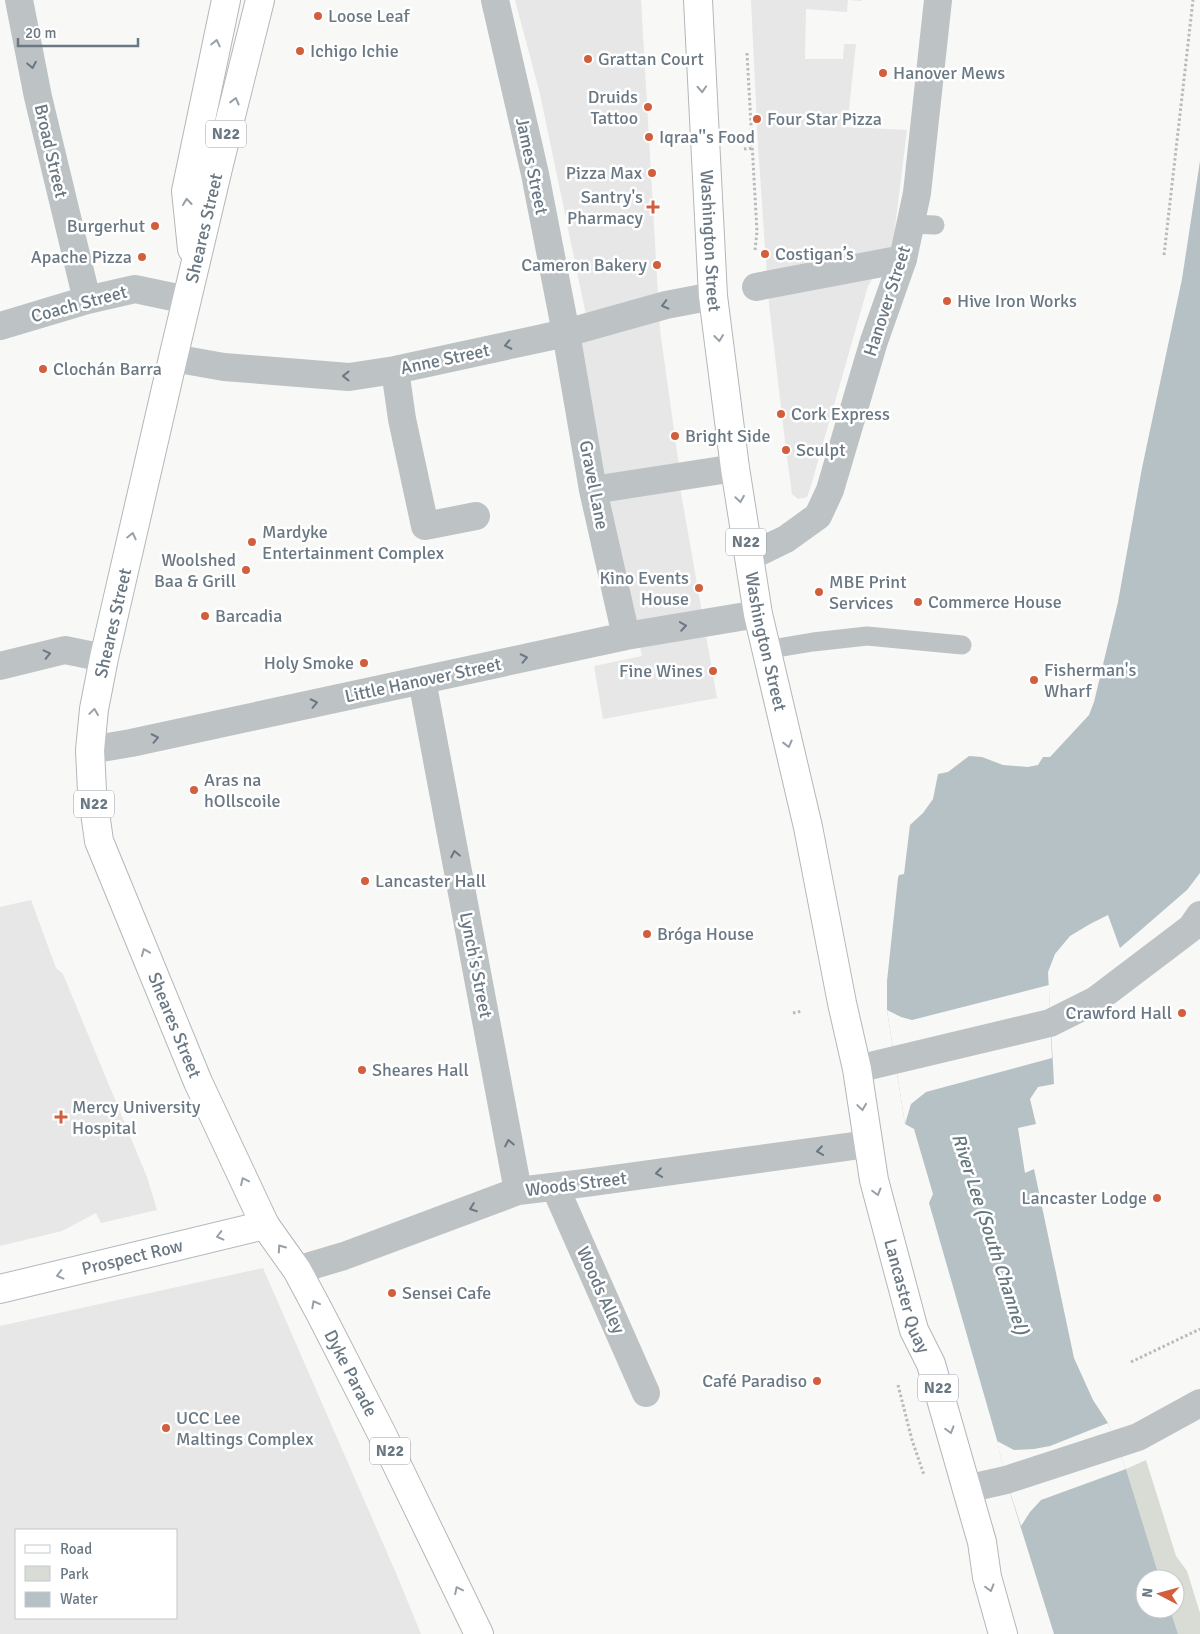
<svg xmlns="http://www.w3.org/2000/svg" width="1200" height="1634" font-family="Signika,sans-serif">
<rect width="100%" height="100%" fill="#f8f8f6"/>
<path fill="#e6e7e6" fill-rule="evenodd" d="M515,0H641L660,330L679,466L680,487L717,698L603,719L594,666L642,656L576,346L586,315L540,94Z
M751,0H862V1L848,0L847,12L806,9L805,59H843L844,44H856L847,127L907,130L893,244L868,286L810,489L807,497L798,499L792,494L786,450L769,304L758,146Z
M31,900L56,968L63,974L147,1177L157,1210L101,1223L96,1213L62,1231L0,1246V907Z
M263,1268L396,1573L421,1634H0V1326ZM176,1530V1618H16V1530Z"/>
<path fill="#d8dcd5" d="M1146,1460L1176,1556L1187,1571L1200,1613V1634H1178L1170,1609H1175V1579H1160L1126,1469Z"/>
<path fill="#b6c1c5" d="M1200,161V873L1187,890L1120,948L1108,915L1090,924L1070,936L1055,954L1048,972L1054,1084L1038,1087L1030,1099L1036,1124L1018,1128L1025,1173L1034,1169L1074,1358L1093,1400L1108,1423L1126,1469L1160,1579H1145V1609H1170L1178,1634H1054L1006,1480L997,1440L929,1203L933,1194L914,1129L905,1124L887,1010V981L898,878L899,875L904,874L910,825L923,813L933,799L938,774L948,772L969,756L982,757L1003,765L1028,767L1038,765L1043,757H1050L1089,715L1094,702L1118,602L1142,468L1182,279Z"/>
<path fill="#f8f8f6" d="M1049,985L1052,1058L926,1092L911,1104L905,1124L887,1010L901,1017L912,1020Z
M1108,1423L1126,1469L1041,1500L1030,1512L1021,1526L1006,1480L997,1441L1014,1450L1034,1449L1050,1446Z"/>
<g fill="none" stroke-linecap="round" stroke-linejoin="round">
<g stroke="#b2b7bc" stroke-width="30">
<g id="secondary">
<path id="s1" d="M0,1289L265,1225"/>
</g>
</g>
<g stroke="#b3b7ba" stroke-width="30">
<g id="trunk">
<path id="s2" d="M260,0L219,164L173,358L104,658L94,709L90,750L92,791L99,841L198,1082L265,1225L297,1270L320,1313L381,1432L479,1634"/>
<path id="s3" d="M698,0L713,296L735,468L758,614L808,827L842,1003L857,1069L874,1180L914,1330L931,1364L982,1542L987,1577L1003,1634"/>
<path d="M192,249L186,191L226,0"/>
</g>
</g>
<path stroke="#b8bbbe" stroke-width="3" stroke-dasharray="2.5 2.5" stroke-linecap="butt" d="M747,53L757,232L755,250
M744,149L753,148
M1164,255L1193,0
M793,1013L802,1011
M1131,1362L1200,1329
M898,1385L912,1440L924,1475"/>
<path stroke="#bdc2c5" stroke-width="19" d="M910,224L935,225
M765,650L813,642L867,636L962,645"/>
<path stroke="#bdc2c5" stroke-width="28" d="M756,287L903,259"/>
<path stroke="#bdc2c5" stroke-width="28" d="M19,0L38,97L87,300
M495,0L535,174L566,333L593,490L626,636
M0,326L87,300L135,289L187,300
M173,358L224,367L349,377L395,370L566,333L666,305L713,296
M395,370L402,419L425,526L476,516
M593,490L735,468
M749,557L786,539L818,516L830,490L874,341L903,259L917,193L938,0
M0,666L65,650L104,658
M422,680L518,1191
M90,750L131,743L626,636L758,614
M555,1187L646,1393
M297,1270L344,1256L518,1191L585,1183L868,1144
M966,1489L1006,1480L1138,1437L1200,1403"/>
<path stroke="#bdc2c5" stroke-width="28" d="M857,1069L1050,1023L1096,1000L1191,928L1200,915"/>
<use href="#secondary" stroke="#fff" stroke-width="28"/>
<use href="#trunk" stroke="#fff" stroke-width="28"/>
</g>
<defs><path id="oneway-chevron" d="M-2-3.5L2.5 0L-2 3.5" fill="none" stroke-width="1.6" stroke-linecap="round" stroke-linejoin="round" transform="scale(1.25)"/></defs>
<g stroke="#97a0a9">
<use href="#oneway-chevron" transform="translate(216 43) rotate(-78)"/>
<use href="#oneway-chevron" transform="translate(702 89) rotate(87)"/>
<use href="#oneway-chevron" transform="translate(235 101) rotate(-76)"/>
<use href="#oneway-chevron" transform="translate(187 202) rotate(-96)"/>
<use href="#oneway-chevron" transform="translate(719 338) rotate(83)"/>
<use href="#oneway-chevron" transform="translate(740 499) rotate(81)"/>
<use href="#oneway-chevron" transform="translate(132 536) rotate(-77)"/>
<use href="#oneway-chevron" transform="translate(94 712) rotate(-82)"/>
<use href="#oneway-chevron" transform="translate(788 744) rotate(76)"/>
<use href="#oneway-chevron" transform="translate(145 952) rotate(-112)"/>
<use href="#oneway-chevron" transform="translate(862 1107) rotate(82)"/>
<use href="#oneway-chevron" transform="translate(244 1181) rotate(-115)"/>
<use href="#oneway-chevron" transform="translate(877 1192) rotate(75)"/>
<use href="#oneway-chevron" transform="translate(220 1236) rotate(166)"/>
<use href="#oneway-chevron" transform="translate(281 1248) rotate(-125)"/>
<use href="#oneway-chevron" transform="translate(60 1275) rotate(166)"/>
<use href="#oneway-chevron" transform="translate(315 1304) rotate(-118)"/>
<use href="#oneway-chevron" transform="translate(950 1430) rotate(74)"/>
<use href="#oneway-chevron" transform="translate(990 1588) rotate(74)"/>
<use href="#oneway-chevron" transform="translate(458 1590) rotate(-116)"/>
</g>
<g stroke="#6a7884">
<use href="#oneway-chevron" transform="translate(32 65) rotate(79)"/>
<use href="#oneway-chevron" transform="translate(665 305) rotate(166)"/>
<use href="#oneway-chevron" transform="translate(508 345) rotate(168)"/>
<use href="#oneway-chevron" transform="translate(346 376) rotate(180)"/>
<use href="#oneway-chevron" transform="translate(683 626) rotate(-9)"/>
<use href="#oneway-chevron" transform="translate(47 654) rotate(-13)"/>
<use href="#oneway-chevron" transform="translate(524 658) rotate(-12)"/>
<use href="#oneway-chevron" transform="translate(314 703) rotate(-12)"/>
<use href="#oneway-chevron" transform="translate(155 738) rotate(-12)"/>
<use href="#oneway-chevron" transform="translate(455 854) rotate(-101)"/>
<use href="#oneway-chevron" transform="translate(509 1143) rotate(-101)"/>
<use href="#oneway-chevron" transform="translate(820 1151) rotate(172)"/>
<use href="#oneway-chevron" transform="translate(659 1173) rotate(172)"/>
<use href="#oneway-chevron" transform="translate(473 1208) rotate(160)"/>
</g>
<g fill="#d25e3c" stroke="#fff" stroke-width="2">
<circle cx="318" cy="16" r="5"/>
<circle cx="300" cy="51" r="5"/>
<circle cx="588" cy="59" r="5"/>
<circle cx="883" cy="73" r="5"/>
<circle cx="648" cy="107" r="5"/>
<circle cx="757" cy="119" r="5"/>
<circle cx="649" cy="137" r="5"/>
<circle cx="652" cy="173" r="5"/>
<path d="M650.5 199.5h5v5h5v5h-5v5h-5v-5h-5v-5h5z"/>
<circle cx="155" cy="226" r="5"/>
<circle cx="765" cy="254" r="5"/>
<circle cx="142" cy="257" r="5"/>
<circle cx="657" cy="265" r="5"/>
<circle cx="947" cy="301" r="5"/>
<circle cx="43" cy="369" r="5"/>
<circle cx="781" cy="414" r="5"/>
<circle cx="675" cy="436" r="5"/>
<circle cx="786" cy="450" r="5"/>
<circle cx="252" cy="542" r="5"/>
<circle cx="246" cy="570" r="5"/>
<circle cx="699" cy="588" r="5"/>
<circle cx="819" cy="592" r="5"/>
<circle cx="918" cy="602" r="5"/>
<circle cx="205" cy="616" r="5"/>
<circle cx="364" cy="663" r="5"/>
<circle cx="713" cy="671" r="5"/>
<circle cx="1034" cy="680" r="5"/>
<circle cx="194" cy="790" r="5"/>
<circle cx="365" cy="881" r="5"/>
<circle cx="647" cy="934" r="5"/>
<circle cx="1182" cy="1013" r="5"/>
<circle cx="362" cy="1070" r="5"/>
<path d="M58.5 1109.5h5v5h5v5h-5v5h-5v-5h-5v-5h5z"/>
<circle cx="1157" cy="1198" r="5"/>
<circle cx="392" cy="1293" r="5"/>
<circle cx="817" cy="1381" r="5"/>
<circle cx="166" cy="1428" r="5"/>
</g>
<g text-anchor="middle" dominant-baseline="central" stroke-width="5" stroke-linejoin="round" paint-order="stroke">
<g fill="#fff" stroke="#97a0a9" stroke-width="1">
<rect x="206" y="120.5" width="40" height="27" rx="4"/>
<rect x="726" y="528.5" width="40" height="27" rx="4"/>
<rect x="74" y="790.5" width="40" height="27" rx="4"/>
<rect x="918" y="1374.5" width="40" height="27" rx="4"/>
<rect x="370" y="1437.5" width="40" height="27" rx="4"/>
</g>
<g font-size="16" font-weight="bold" fill="#6a7884">
<text x="226" y="134">N22</text>
<text x="746" y="542">N22</text>
<text x="94" y="804">N22</text>
<text x="938" y="1388">N22</text>
<text x="390" y="1451">N22</text>
</g>
<g font-size="18" fill="#6a7884" stroke="#fff" text-anchor="start">
<text x="328" y="16">Loose Leaf</text>
<text x="310" y="51">Ichigo Ichie</text>
<text x="598" y="59">Grattan Court</text>
<text x="893" y="73">Hanover Mews</text>
<text x="638" y="97" text-anchor="end">Druids<tspan x="638" dy="21">Tattoo</tspan></text>
<text x="767" y="119">Four Star Pizza</text>
<text x="659" y="137">Iqraa''s Food</text>
<text x="642" y="173" text-anchor="end">Pizza Max</text>
<text x="643" y="197" text-anchor="end">Santry's<tspan x="643" dy="21">Pharmacy</tspan></text>
<text x="145" y="226" text-anchor="end">Burgerhut</text>
<text x="775" y="254">Costigan’s</text>
<text x="132" y="257" text-anchor="end">Apache Pizza</text>
<text x="647" y="265" text-anchor="end">Cameron Bakery</text>
<text x="957" y="301">Hive Iron Works</text>
<text x="53" y="369">Clochán Barra</text>
<text x="791" y="414">Cork Express</text>
<text x="685" y="436">Bright Side</text>
<text x="796" y="450">Sculpt</text>
<text x="262" y="532">Mardyke<tspan x="262" dy="21">Entertainment Complex</tspan></text>
<text x="236" y="560" text-anchor="end">Woolshed<tspan x="236" dy="21">Baa &amp; Grill</tspan></text>
<text x="689" y="578" text-anchor="end">Kino Events<tspan x="689" dy="21">House</tspan></text>
<text x="829" y="582">MBE Print<tspan x="829" dy="21">Services</tspan></text>
<text x="928" y="602">Commerce House</text>
<text x="215" y="616">Barcadia</text>
<text x="354" y="663" text-anchor="end">Holy Smoke</text>
<text x="1044" y="670">Fisherman's<tspan x="1044" dy="21">Wharf</tspan></text>
<text x="703" y="671" text-anchor="end">Fine Wines</text>
<text x="204" y="780">Aras na<tspan x="204" dy="21">hOllscoile</tspan></text>
<text x="375" y="881">Lancaster Hall</text>
<text x="657" y="934">Bróga House</text>
<text x="1172" y="1013" text-anchor="end">Crawford Hall</text>
<text x="372" y="1070">Sheares Hall</text>
<text x="72" y="1107">Mercy University<tspan x="72" dy="21">Hospital</tspan></text>
<text x="1147" y="1198" text-anchor="end">Lancaster Lodge</text>
<text x="402" y="1293">Sensei Cafe</text>
<text x="807" y="1381" text-anchor="end">Café Paradiso</text>
<text x="176" y="1418">UCC Lee<tspan x="176" dy="21">Maltings Complex</tspan></text>
</g>
<g font-size="18" fill="#6a7884" stroke="#fff">
<text transform="translate(51 151) rotate(77)">Broad Street</text>
<text transform="translate(532 166) rotate(78)">James Street</text>
<text transform="translate(204 228) rotate(-77)">Sheares Street</text>
<text stroke="none"><textPath href="#s3" startOffset="241">Washington Street</textPath></text>
<text transform="translate(887 301) rotate(-72)">Hanover Street</text>
<text transform="translate(79 304) rotate(-15)">Coach Street</text>
<text transform="translate(445 359) rotate(-12)">Anne Street</text>
<text transform="translate(594 485) rotate(79)">Gravel Lane</text>
<text transform="translate(113 623) rotate(-77)">Sheares Street</text>
<text stroke="none"><textPath href="#s3" startOffset="646">Washington Street</textPath></text>
<text transform="translate(423 680) rotate(-12)">Little Hanover Street</text>
<text transform="translate(476 965) rotate(79)">Lynch's Street</text>
<text stroke="none"><textPath href="#s2" startOffset="1060">Sheares Street</textPath></text>
<text transform="translate(576 1184) rotate(-7)">Woods Street</text>
<text stroke="none"><textPath href="#s1" startOffset="136">Prospect Row</textPath></text>
<text transform="translate(601 1290) rotate(66)">Woods Alley</text>
<text stroke="none"><textPath href="#s3" startOffset="1316">Lancaster Quay</textPath></text>
<text stroke="none"><textPath href="#s2" startOffset="1451">Dyke Parade</textPath></text>
</g>
<g font-size="19" font-style="italic" fill="#66787f" stroke="#fff">
<text transform="translate(990 1234) rotate(72)">River Lee (South Channel)</text>
</g>
</g>
<rect x="15" y="1529" width="162" height="90" fill="#ffffff" stroke="#c3c9ce"/>
<rect x="25" y="1545" width="25" height="8" fill="#ffffff" stroke="#c3c9ce"/>
<text x="60" y="1554" font-size="15" fill="#6a7884">Road</text>
<rect x="25" y="1566" width="25" height="15" fill="#d8dcd5" stroke="#c3c9ce"/>
<text x="60" y="1579" font-size="15" fill="#6a7884">Park</text>
<rect x="25" y="1592" width="25" height="15" fill="#b6c1c5" stroke="#c3c9ce"/>
<text x="60" y="1604" font-size="15" fill="#6a7884">Water</text>
<g transform="translate(1160 1594) rotate(276)"><circle r="24" fill="#ffffff" stroke="#c3c9ce"/>
<path d="M0-4L9 19L0 12L-9 19Z" fill="#d25e3c"/>
<text y="-8" font-size="14" font-weight="bold" text-anchor="middle" fill="#6a7884">N</text>
</g>
<path d="M18 38v8h120v-8" fill="none" stroke="#6a7884" stroke-width="2.5"/>
<text x="25" y="38" font-size="15" fill="#6a7884" stroke="#ffffff" stroke-width="4" paint-order="stroke">20 m</text>
</svg>
